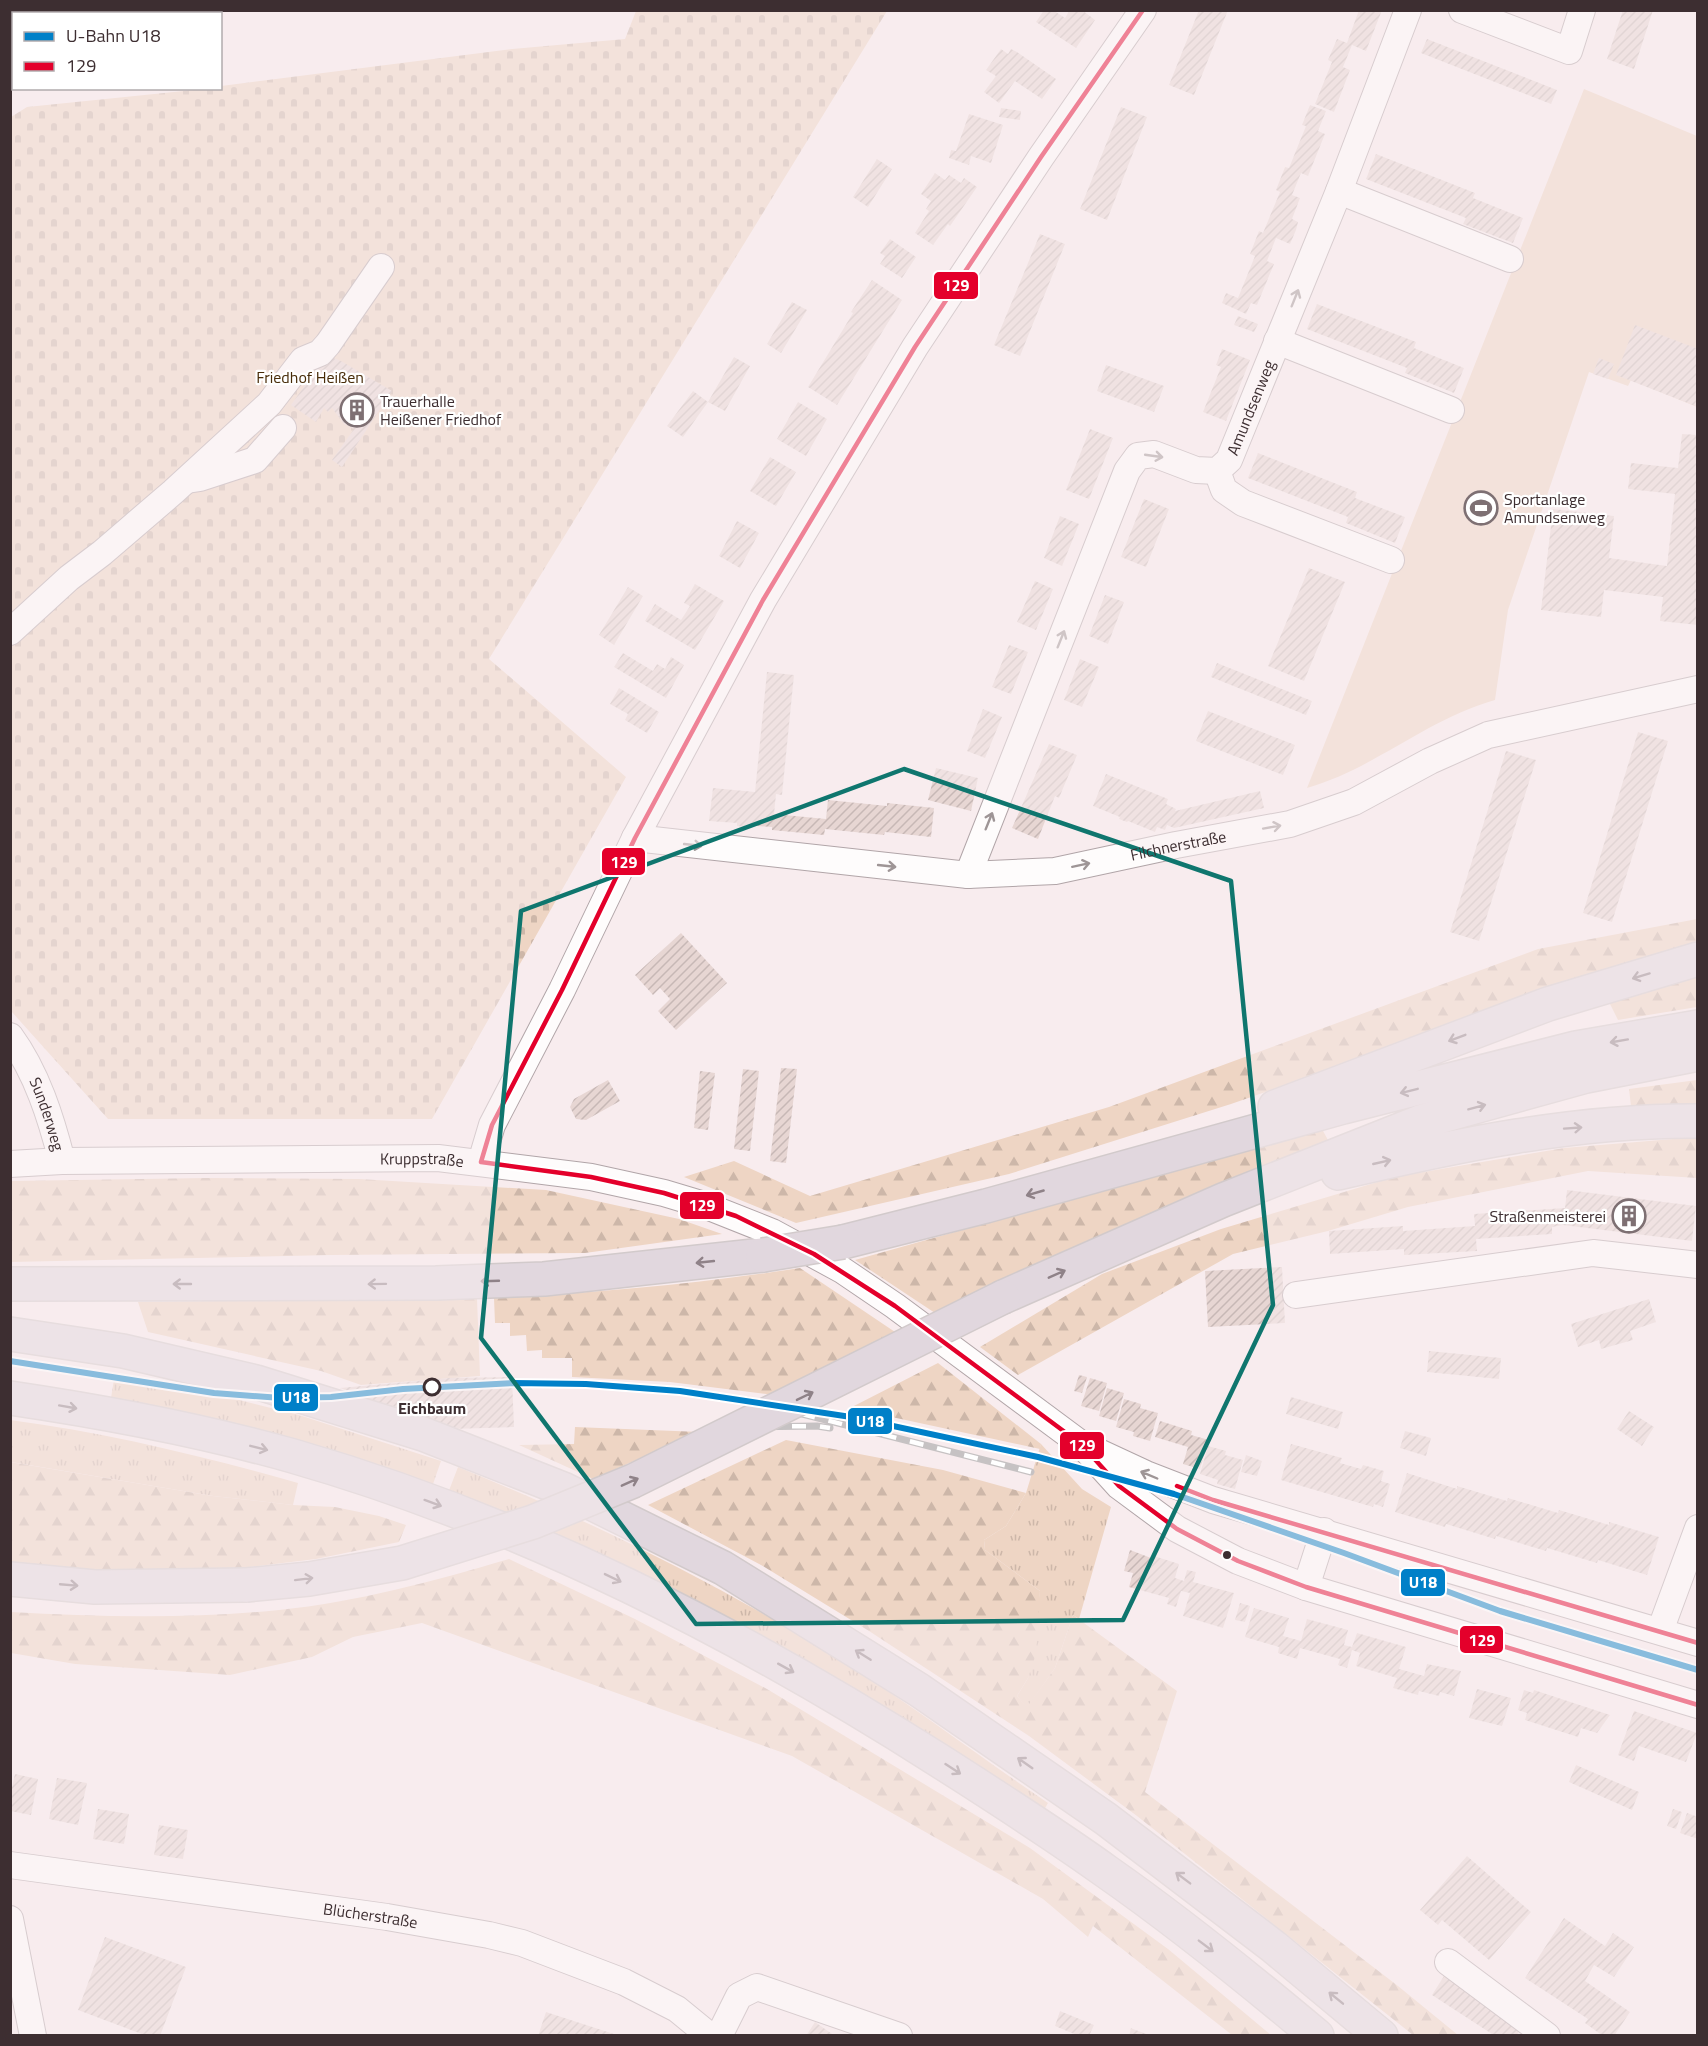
<svg xmlns="http://www.w3.org/2000/svg" width="1708" height="2046" font-family="'Titillium Web',sans-serif">
<defs>
<pattern id="grass-tufts" width="24" height="20" patternUnits="userSpaceOnUse" patternTransform="scale(1.5)"><rect width="24" height="20" fill="#eed5c4"/><path d="M3 7l-1-3M5 7V3M7 7l1-3M15 17l-1-3M17 17v-4M19 17l1-3" fill="none" stroke="#cdb7a9"/></pattern>
<pattern id="forest-firs" width="22" height="20" patternUnits="userSpaceOnUse" patternTransform="scale(1.5)"><rect width="22" height="20" fill="#eed5c4"/><path d="M5 1l3.5 6h-7zM16 11l3.5 6h-7z" fill="#cdb7a9"/></pattern>
<pattern id="cemetery-stones" width="16" height="16" patternUnits="userSpaceOnUse" patternTransform="scale(1.5)"><rect width="16" height="16" fill="#eed5c4"/><path d="M2 7V4a2 2 0 0 1 4 0v3zM10 15v-3a2 2 0 0 1 4 0v3z" fill="#cdb7a9"/></pattern>
<pattern id="building-hatch" width="6" height="6" patternUnits="userSpaceOnUse" patternTransform="scale(1.5)"><rect width="6" height="6" fill="#e7d6d3"/><path d="M-1 1l2-2M0 6l6-6M5 7l2-2" fill="none" stroke="#c7b8b6"/></pattern>
</defs>
<rect width="100%" height="100%" fill="#f8ecee"/>
<path fill="url(#grass-tufts)" d="M115,1373L208,1392L299,1415L441,1461L432,1487L111,1398Z
M10,1420C108,1433 203,1456 298,1483L293,1505L213,1496L11,1462Z
M1041,1444L1082,1489L1111,1507L1079,1619L1073,1615L1055,1668L1027,1708L1017,1696L1028,1678L1040,1591L985,1550L984,1540L1006,1526L1026,1493Z
M458,1467C596,1523 728,1588 854,1669C920,1711 983,1759 1048,1803L1044,1810L448,1493Z"/>
<path fill="url(#forest-firs)" d="M1697,919V941L1231,1104L1009,1174L796,1223L684,1177L734,1161L810,1196L1109,1107L1538,949Z
M1697,970V1007L1618,1020L1607,998Z
M1697,1080V1111L1632,1115L1629,1089Z
M1322,1129L1328,1140L935,1313L855,1260Z
M1697,1137V1178L1588,1171L1408,1207L1328,1231L1233,1254L1018,1375L980,1347L1102,1274L1221,1229L1394,1177L1564,1148Z
M205,1178L359,1179L546,1190L679,1219L722,1234L585,1253L332,1255L11,1262V1181Z
M800,1268L898,1334L775,1395L670,1382L572,1377V1358H542V1350L527,1351L526,1335L510,1336V1323H495L494,1298C596,1293 698,1284 800,1268Z
M477,1298L480,1376L361,1385L321,1371L148,1332L138,1302Z
M938,1363L1041,1444L1040,1449L850,1408Z
M575,1427L700,1432L593,1479L519,1445L574,1444Z
M786,1440L943,1470L1026,1493L1006,1526L984,1540L985,1550L1040,1591L1036,1654L1028,1678L1017,1696L1027,1707L1055,1668L1073,1615L1177,1691L1145,1792L1398,1986L1458,2035H1413L1137,1816L1029,1736L869,1631L761,1565L648,1505Z
M10,1462L213,1496L293,1505L335,1507L379,1516L406,1525L399,1542L316,1559L232,1569L34,1571L11,1567Z
M509,1559L635,1619L767,1689L1030,1848L1168,1949L1271,2035H1232L1093,1926L1088,1937L1043,1899L792,1756L422,1623L353,1637L312,1657L230,1675L75,1664L11,1653V1612C99,1617 190,1619 279,1610C357,1602 434,1581 509,1559Z"/>
<path fill="url(#cemetery-stones)" d="M636,11H887L489,659L626,777L432,1119H108L11,1011V117L27,107L203,89L220,88L221,86L512,49L625,39Z"/>
<path fill="#eed5c4" d="M1584,89L1697,136V407L1631,380L1628,386L1589,372L1508,610L1495,700C1427,719 1374,769 1307,788Z"/>
<path fill="url(#building-hatch)" d="M1044,10H1053L1065,18L1070,10H1082L1095,20L1076,48L1036,22Z
M1199,10H1228L1194,95L1169,85Z
M1359,10H1382L1366,51L1352,45L1343,67L1350,70L1334,112L1315,104L1332,62L1328,60L1337,39L1347,43Z
M1623,10H1653L1634,69L1607,59Z
M1427,39L1557,90L1551,104L1421,53Z
M1001,49L1008,54L1011,49L1017,52L1056,79L1042,99L1015,81L999,103L984,92L996,76L986,70Z
M1310,105L1326,111L1318,131L1325,134L1308,176L1301,173L1292,195L1300,198L1292,219L1298,222L1296,230L1290,244L1276,238L1267,261L1274,264L1257,305L1251,303L1246,314L1222,303L1226,293L1238,298L1255,256L1250,254L1259,231L1263,233L1280,192L1276,190L1285,167L1289,168L1306,126L1302,125Z
M1121,107L1147,117L1107,220L1080,209Z
M1001,108L1021,111L1020,120L999,117Z
M969,114L1003,125L991,163L971,156L969,165L949,158L951,150L956,151Z
M1376,154L1475,193L1473,198L1523,218L1513,243L1463,224L1466,218L1366,179Z
M877,159L892,169L868,207L853,197Z
M935,173L945,180L949,175L961,183L964,178L977,187L950,226L948,224L933,245L915,233L929,211L926,209L931,201L921,194Z
M1040,234L1065,244L1020,356L994,345Z
M890,239L916,257L902,278L880,264L885,256L880,253Z
M872,280L902,300L837,405L808,387L853,313L851,312Z
M792,302L807,310L781,353L767,344Z
M1317,304L1416,342L1414,348L1464,368L1454,393L1405,373L1407,368L1307,329Z
M1238,316L1258,324L1254,332L1234,325Z
M1635,325L1698,349V407L1616,375Z
M1222,349L1250,360L1226,421L1203,412L1221,367L1216,365Z
M326,355L341,361L392,391L342,467L332,460L354,429L344,424L332,408L328,412L324,408L316,422L291,405Z
M734,357L750,366L725,411L708,402L683,437L667,426L693,391L708,402Z
M1599,358L1614,364L1608,379L1593,374Z
M1106,365L1164,386L1154,412L1097,391Z
M798,402L827,419L806,456L777,439Z
M1090,429L1113,438L1089,499L1066,490Z
M1682,434L1698,435V625L1660,621L1663,597L1604,590L1601,617L1541,610L1553,509L1614,516L1609,558L1667,566L1675,494L1628,489L1631,463L1678,468Z
M1258,453L1357,492L1355,498L1405,517L1395,543L1346,523L1348,517L1248,478Z
M770,457L796,472L776,506L750,491Z
M1144,499L1169,509L1146,567L1121,557Z
M1060,516L1079,524L1062,566L1044,558Z
M737,521L759,533L740,568L719,556Z
M1309,568L1345,582L1304,681L1268,666Z
M1035,581L1053,589L1036,630L1017,622Z
M695,584L724,601L695,650L645,621L655,604L681,620L690,606L684,603Z
M628,587L643,596L614,645L599,635Z
M1105,595L1124,602L1108,644L1089,636Z
M1009,645L1028,652L1011,694L992,687Z
M623,653L653,671L657,664L665,669L671,657L684,665L666,698L614,667Z
M1080,659L1099,667L1082,707L1064,700Z
M1217,663L1312,701L1306,715L1211,677Z
M767,672L794,675L782,795L776,794L774,814L826,819L828,800L887,806V803L934,808L931,837L885,832L884,835L825,829L824,835L772,830V827L745,825V827L737,826V823L709,821L713,788L755,792Z
M619,688L659,712L647,733L625,720L628,714L610,704Z
M983,709L1002,717L985,758L967,751Z
M1208,711L1295,745L1283,775L1196,741Z
M1638,732L1668,741L1612,922L1583,913Z
M1049,744L1077,755L1059,798L1055,796L1038,839L1012,828Z
M1506,751L1536,760L1479,941L1450,932Z
M936,768L978,778L971,811L928,800Z
M1106,774L1168,799L1166,804L1176,809L1175,811L1260,791L1264,808L1174,828L1167,825L1165,830L1157,827L1155,832L1128,821L1127,822L1119,819L1120,817L1093,806Z
M681,933L727,983L676,1030L658,1011L670,999L660,988L653,995L635,975Z
M781,1068L797,1069L786,1163L770,1161Z
M743,1069L759,1071L750,1151L734,1149Z
M700,1071L715,1073L708,1130L694,1128Z
M608,1080L620,1101L586,1120L576,1119L570,1107L574,1099Z
M1567,1190L1696,1206L1692,1241L1563,1225L1552,1227V1234L1476,1239L1477,1251L1404,1255V1249L1330,1254L1329,1231L1403,1226V1231L1475,1226L1474,1214L1565,1208Z
M1282,1267L1285,1323L1208,1327L1205,1271Z
M1649,1299L1656,1322L1630,1331L1633,1340L1601,1349L1599,1340L1578,1347L1571,1324Z
M1429,1351L1501,1358L1499,1379L1427,1372Z
M1079,1375L1087,1377L1082,1393L1074,1391Z
M512,1377L514,1427L451,1429L340,1388L450,1378Z
M1090,1378L1107,1383L1099,1411L1081,1406Z
M1107,1388L1124,1393L1116,1421L1099,1416Z
M1291,1397L1343,1412L1338,1429L1286,1414Z
M1124,1399L1141,1404L1140,1408L1158,1413L1150,1441L1133,1436L1134,1432L1116,1427Z
M1629,1411L1654,1427L1642,1446L1617,1429Z
M1160,1421L1192,1431L1191,1435L1209,1440L1200,1469L1183,1464L1188,1447L1155,1437Z
M1405,1431L1431,1438L1426,1456L1400,1448Z
M1291,1444L1342,1458L1340,1463L1361,1469L1363,1465L1384,1471L1381,1481L1390,1484L1383,1507L1374,1504L1373,1507L1281,1480Z
M1208,1446L1226,1451L1225,1455L1243,1460L1235,1489L1217,1484L1218,1480L1200,1474Z
M1246,1455L1262,1461L1257,1476L1241,1472Z
M1407,1473L1457,1489V1486L1507,1501L1508,1498L1558,1513L1559,1510L1609,1525V1522L1659,1537L1647,1575L1598,1560L1597,1563L1547,1548L1546,1551L1496,1536L1495,1539L1446,1524L1445,1527L1395,1512Z
M1130,1550L1151,1558L1154,1556L1179,1564L1175,1578L1184,1581L1187,1570L1196,1572L1193,1582L1234,1593L1223,1628L1183,1616L1190,1593L1181,1591L1176,1607L1167,1604L1169,1598L1129,1587L1133,1573L1124,1571Z
M1240,1603L1250,1606L1245,1622L1235,1620Z
M1254,1608L1289,1618L1283,1636L1301,1641L1307,1619L1348,1630L1344,1645L1352,1647L1357,1633L1406,1647L1399,1669L1424,1676L1427,1664L1461,1671L1454,1696L1440,1692L1439,1696L1419,1691L1418,1695L1393,1688L1397,1678L1356,1666L1360,1653L1352,1650L1347,1668L1338,1665L1340,1659L1300,1648L1297,1659L1278,1653L1279,1647L1245,1637Z
M1477,1689L1511,1698L1502,1726L1469,1718Z
M1524,1690L1533,1693L1534,1690L1610,1715L1597,1733L1581,1728L1578,1737L1525,1720L1527,1713L1518,1710Z
M1634,1711L1697,1733L1686,1762L1639,1746L1634,1761L1618,1755Z
M1576,1765L1639,1792L1632,1810L1569,1782Z
M15,1774L38,1779L31,1815L10,1811V1796Z
M57,1778L87,1783L78,1825L49,1819Z
M98,1809L129,1814L124,1844L93,1839Z
M1673,1809L1682,1812L1676,1829L1667,1826Z
M1687,1813L1698,1817V1839L1680,1833Z
M159,1825L188,1830L183,1859L154,1855Z
M1467,1856L1531,1912L1489,1960L1442,1920L1438,1925L1420,1910Z
M1564,1918L1605,1946L1613,1933L1634,1947L1614,1977L1594,1965L1585,1981L1630,2012L1614,2036H1603L1585,2023L1588,2019L1525,1978Z
M105,1937L186,1967L160,2036H147L78,2010Z
M1444,1976L1523,2026L1516,2036H1495L1432,1995Z
M1060,2011L1094,2025L1089,2036H1079L1055,2026Z
M546,2012L617,2035V2036H538Z
M815,2022L835,2036H806Z
M1131,2028L1133,2029L1152,2036H1129Z"/>
<g fill="none" stroke-linecap="round" stroke-linejoin="round">
<g stroke="#b1a5a8" stroke-width="28">
<g id="minor">
<path d="M1462,10L1569,51L1582,10"/>
<path d="M1339,191L1510,259"/>
<path d="M1277,341L1451,410"/>
<path d="M1217,471L1224,490L1243,503L1391,560"/>
<path d="M187,480L200,478L255,460L283,428"/>
<path d="M10,632L69,578L102,553L173,492L269,404L303,360L320,353L328,344L381,267"/>
<path id="s1" d="M635,838L968,875L1055,871L1176,845L1290,824L1354,802L1430,761L1488,735L1698,689"/>
<path id="s2" d="M968,875L1127,471L1138,456L1154,454L1196,470L1217,471L1229,460L1339,191L1408,10"/>
<path id="s3" d="M10,1036C37,1073 51,1118 62,1161"/>
<path d="M481,1162L492,1125L562,990L635,838L763,600L915,347L1041,157L1143,10"/>
<path id="s4" d="M10,1164L62,1161L438,1158L591,1177L664,1193L704,1205L772,1232L842,1270L895,1306L1081,1444L1119,1486L1177,1529L1238,1561L1306,1587L1698,1705"/>
<path d="M1296,1295L1593,1253L1698,1265"/>
<path d="M1090,1448L1146,1474L1213,1500L1698,1643"/>
<path d="M1306,1587L1324,1531"/>
<path d="M1660,1631L1698,1528"/>
<path id="s5" d="M10,1865L387,1917L489,1935L522,1943L624,1982L677,2009L710,2036"/>
<path d="M10,1919L33,2036"/>
<path d="M1448,1962L1547,2036"/>
<path d="M719,2036L739,1996L757,1987L899,2036"/>
</g>
</g>
<g stroke="#d2cacb" stroke-width="36">
<path id="highway" d="M1275,1107L1548,1004L1698,959
M1338,1173C1456,1145 1576,1120 1698,1121
M843,1242L986,1206L1343,1107L1576,1048L1698,1027
M10,1284L436,1283L544,1279L763,1255
M1003,1297L1223,1200L1420,1122L1586,1076L1698,1054
M10,1334L123,1351L256,1382L423,1434L563,1489L723,1568L919,1690L1106,1819L1274,1947L1381,2036
M10,1398C105,1412 201,1430 293,1456C523,1522 739,1633 940,1761C996,1797 1053,1833 1107,1872C1180,1923 1249,1979 1317,2036
M10,1579L95,1587L246,1585"/>
</g>
<use href="#minor" stroke="#fefcfc" stroke-width="26"/>
<use href="#highway" stroke="#e1d7de" stroke-width="33"/>
<g stroke="#c6c2c3" stroke-width="7">
<path id="rail" d="M747,1400L1031,1472
M736,1427L817,1426L830,1428"/>
</g>
<use href="#rail" stroke="#fff" stroke-width="4.5" stroke-dasharray="14" stroke-linecap="butt"/>
<g stroke="#d2cacb" stroke-width="36" stroke-linecap="butt">
<path id="highway-bridge" d="M763,1255L843,1242
M246,1585L309,1579L402,1563L533,1522L633,1481L1003,1297"/>
</g>
<use href="#highway-bridge" stroke="#e1d7de" stroke-width="33"/>
<g stroke="#fff" stroke-width="9">
<path id="bus-1" d="M481,1162L591,1177L664,1193L736,1216L814,1254L895,1306L1081,1444L1119,1486L1177,1529L1238,1561L1306,1587L1698,1705
M481,1162L492,1125L562,990L635,838L763,600L915,347L1041,157L1143,10
M1177,1486L1213,1500L1698,1643"/>
</g>
<use href="#bus-1" stroke="#e4002b" stroke-width="4.5"/>
<g stroke="#fff" stroke-width="10">
<path id="metro-1" d="M10,1361L214,1393L281,1398L331,1397L403,1389L513,1383L586,1384L680,1391L851,1417L1038,1457L1174,1494L1344,1553L1500,1611L1698,1670"/>
</g>
<use href="#metro-1" stroke="#0080c8" stroke-width="6"/>
</g>
<defs><path id="oneway-shaft" d="M-6 0H5M1.5-3L5.5 0L1.5 3" fill="none" stroke-width="1.6" stroke-linecap="round" stroke-linejoin="round" transform="scale(1.5)"/></defs>
<g stroke="#9e9596">
<use href="#oneway-shaft" transform="translate(1295 298) rotate(-68)"/>
<use href="#oneway-shaft" transform="translate(1154 456) rotate(8)"/>
<use href="#oneway-shaft" transform="translate(1061 639) rotate(-68)"/>
<use href="#oneway-shaft" transform="translate(989 821) rotate(-68)"/>
<use href="#oneway-shaft" transform="translate(1272 827) rotate(-10)"/>
<use href="#oneway-shaft" transform="translate(693 845) rotate(6)"/>
<use href="#oneway-shaft" transform="translate(1081 865) rotate(-12)"/>
<use href="#oneway-shaft" transform="translate(887 866) rotate(6)"/>
<use href="#oneway-shaft" transform="translate(1149 1475) rotate(-157)"/>
</g>
<g stroke="#8f8288">
<use href="#oneway-shaft" transform="translate(1641 976) rotate(163)"/>
<use href="#oneway-shaft" transform="translate(1457 1038) rotate(159)"/>
<use href="#oneway-shaft" transform="translate(1619 1041) rotate(170)"/>
<use href="#oneway-shaft" transform="translate(1409 1091) rotate(166)"/>
<use href="#oneway-shaft" transform="translate(1477 1107) rotate(-15)"/>
<use href="#oneway-shaft" transform="translate(1573 1128) rotate(-4)"/>
<use href="#oneway-shaft" transform="translate(1382 1162) rotate(-13)"/>
<use href="#oneway-shaft" transform="translate(1035 1193) rotate(164)"/>
<use href="#oneway-shaft" transform="translate(705 1262) rotate(174)"/>
<use href="#oneway-shaft" transform="translate(1057 1274) rotate(-24)"/>
<use href="#oneway-shaft" transform="translate(490 1281) rotate(178)"/>
<use href="#oneway-shaft" transform="translate(182 1284) rotate(180)"/>
<use href="#oneway-shaft" transform="translate(377 1284) rotate(179)"/>
<use href="#oneway-shaft" transform="translate(805 1396) rotate(-26)"/>
<use href="#oneway-shaft" transform="translate(68 1407) rotate(10)"/>
<use href="#oneway-shaft" transform="translate(259 1448) rotate(14)"/>
<use href="#oneway-shaft" transform="translate(630 1482) rotate(-24)"/>
<use href="#oneway-shaft" transform="translate(433 1503) rotate(20)"/>
<use href="#oneway-shaft" transform="translate(613 1578) rotate(26)"/>
<use href="#oneway-shaft" transform="translate(304 1579) rotate(-7)"/>
<use href="#oneway-shaft" transform="translate(69 1585) rotate(5)"/>
<use href="#oneway-shaft" transform="translate(863 1655) rotate(-148)"/>
<use href="#oneway-shaft" transform="translate(786 1668) rotate(29)"/>
<use href="#oneway-shaft" transform="translate(1025 1763) rotate(-145)"/>
<use href="#oneway-shaft" transform="translate(953 1769) rotate(33)"/>
<use href="#oneway-shaft" transform="translate(1183 1878) rotate(-143)"/>
<use href="#oneway-shaft" transform="translate(1206 1946) rotate(37)"/>
<use href="#oneway-shaft" transform="translate(1336 1998) rotate(-141)"/>
</g>
<path d="M0 0H1708V2046H0ZM904,769L1231,881L1273,1305L1123,1620L696,1624L481,1338L521,911Z" fill="#f8ecee" fill-opacity=".55" fill-rule="evenodd"/>
<path fill="none" stroke="#0f766e" stroke-width="4.5" stroke-linejoin="round" d="M904,769L1231,881L1273,1305L1123,1620L696,1624L481,1338L521,911Z"/>
<defs>
<g id="building-ring" transform="scale(1.725)"><circle r="9.5" fill="#fff" stroke="#7e7073" stroke-width="1.5"/><path d="M-4-6H4V6H1V3H-1V6H-4ZM-2.5-4.3h1.7v1.8h-1.7ZM.8-4.3h1.7v1.8H.8ZM-2.5-1h1.7V.8h-1.7ZM.8-1h1.7V.8H.8Z" fill="#7e7073"/></g>
<g id="stadium-ring" transform="scale(1.725)"><circle r="9.5" fill="#fff" stroke="#7e7073" stroke-width="1.5"/><path d="M0-5a6.5 5 0 1 0 0 10a6.5 5 0 1 0 0-10ZM-3.5-1.8h7v3.6h-7Z" fill="#7e7073"/></g>
</defs>
<g fill-rule="evenodd">
<use href="#building-ring" x="357" y="410"/>
<use href="#stadium-ring" x="1481" y="508"/>
<use href="#building-ring" x="1629" y="1216"/>
</g>
<circle fill="#fff" stroke="#3d2e31" stroke-width="3" cx="432" cy="1387" r="8"/>
<circle fill="#3d2e31" stroke="#fff" stroke-width="2" cx="1227" cy="1555" r="5"/>
<g text-anchor="middle" dominant-baseline="central" stroke-width="4.5" stroke-linejoin="round" paint-order="stroke">
<g font-size="16" fill="#472b08" stroke="#fff">
<text x="310" y="377">Friedhof Heißen</text>
</g>
<g font-size="16" fill="#3d2e31" stroke="#fff" text-anchor="start">
<text x="380" y="401">Trauerhalle<tspan x="380" dy="18">Heißener Friedhof</tspan></text>
<text x="1504" y="499">Sportanlage<tspan x="1504" dy="18">Amundsenweg</tspan></text>
<text x="1606" y="1216" text-anchor="end">Straßenmeisterei</text>
</g>
<g font-size="16" fill="#3d2e31" stroke="#fff">
<text stroke="none"><textPath href="#s2" startOffset="608">Amundsenweg</textPath></text>
<text stroke="none"><textPath href="#s1" startOffset="548">Filchnerstraße</textPath></text>
<text stroke="none"><textPath href="#s3" startOffset="87">Sunderweg</textPath></text>
<text stroke="none"><textPath href="#s4" startOffset="412">Kruppstraße</textPath></text>
<text stroke="none"><textPath href="#s5" startOffset="364">Blücherstraße</textPath></text>
</g>
<g font-size="16" font-weight="bold" fill="#3d2e31" stroke="#fff">
<text x="432" y="1408">Eichbaum</text>
</g>
</g>
<g stroke="#fff" stroke-width="2">
<rect x="933" y="271" width="46" height="29" rx="6" fill="#e4002b"/>
<rect x="601" y="847" width="45" height="29" rx="6" fill="#e4002b"/>
<rect x="679" y="1191" width="46" height="29" rx="6" fill="#e4002b"/>
<rect x="273" y="1383" width="46" height="29" rx="6" fill="#0080c8"/>
<rect x="847" y="1407" width="46" height="28" rx="6" fill="#0080c8"/>
<rect x="1059" y="1431" width="46" height="29" rx="6" fill="#e4002b"/>
<rect x="1400" y="1568" width="46" height="29" rx="6" fill="#0080c8"/>
<rect x="1459" y="1625" width="45" height="29" rx="6" fill="#e4002b"/>
</g>
<g font-size="16" text-anchor="middle" font-weight="bold" fill="#fff">
<text x="956" y="291">129</text>
<text x="624" y="868">129</text>
<text x="702" y="1211">129</text>
<text x="296" y="1403">U18</text>
<text x="870" y="1427">U18</text>
<text x="1082" y="1451">129</text>
<text x="1423" y="1588">U18</text>
<text x="1482" y="1646">129</text>
</g>
<rect width="1708" height="2046" fill="none" stroke="#3d2e31" stroke-width="24"/>
<rect x="12" y="12" width="210" height="78" fill="#ffffff" stroke="#b1abad" stroke-width="1.5"/>
<rect x="24" y="32" width="30" height="9" fill="#0080c8" stroke="#b1abad" stroke-width="1.5"/>
<text x="66" y="42" font-size="18" fill="#3d2e31">U-Bahn U18</text>
<rect x="24" y="62" width="30" height="9" fill="#e4002b" stroke="#b1abad" stroke-width="1.5"/>
<text x="66" y="72" font-size="18" fill="#3d2e31">129</text>
</svg>
